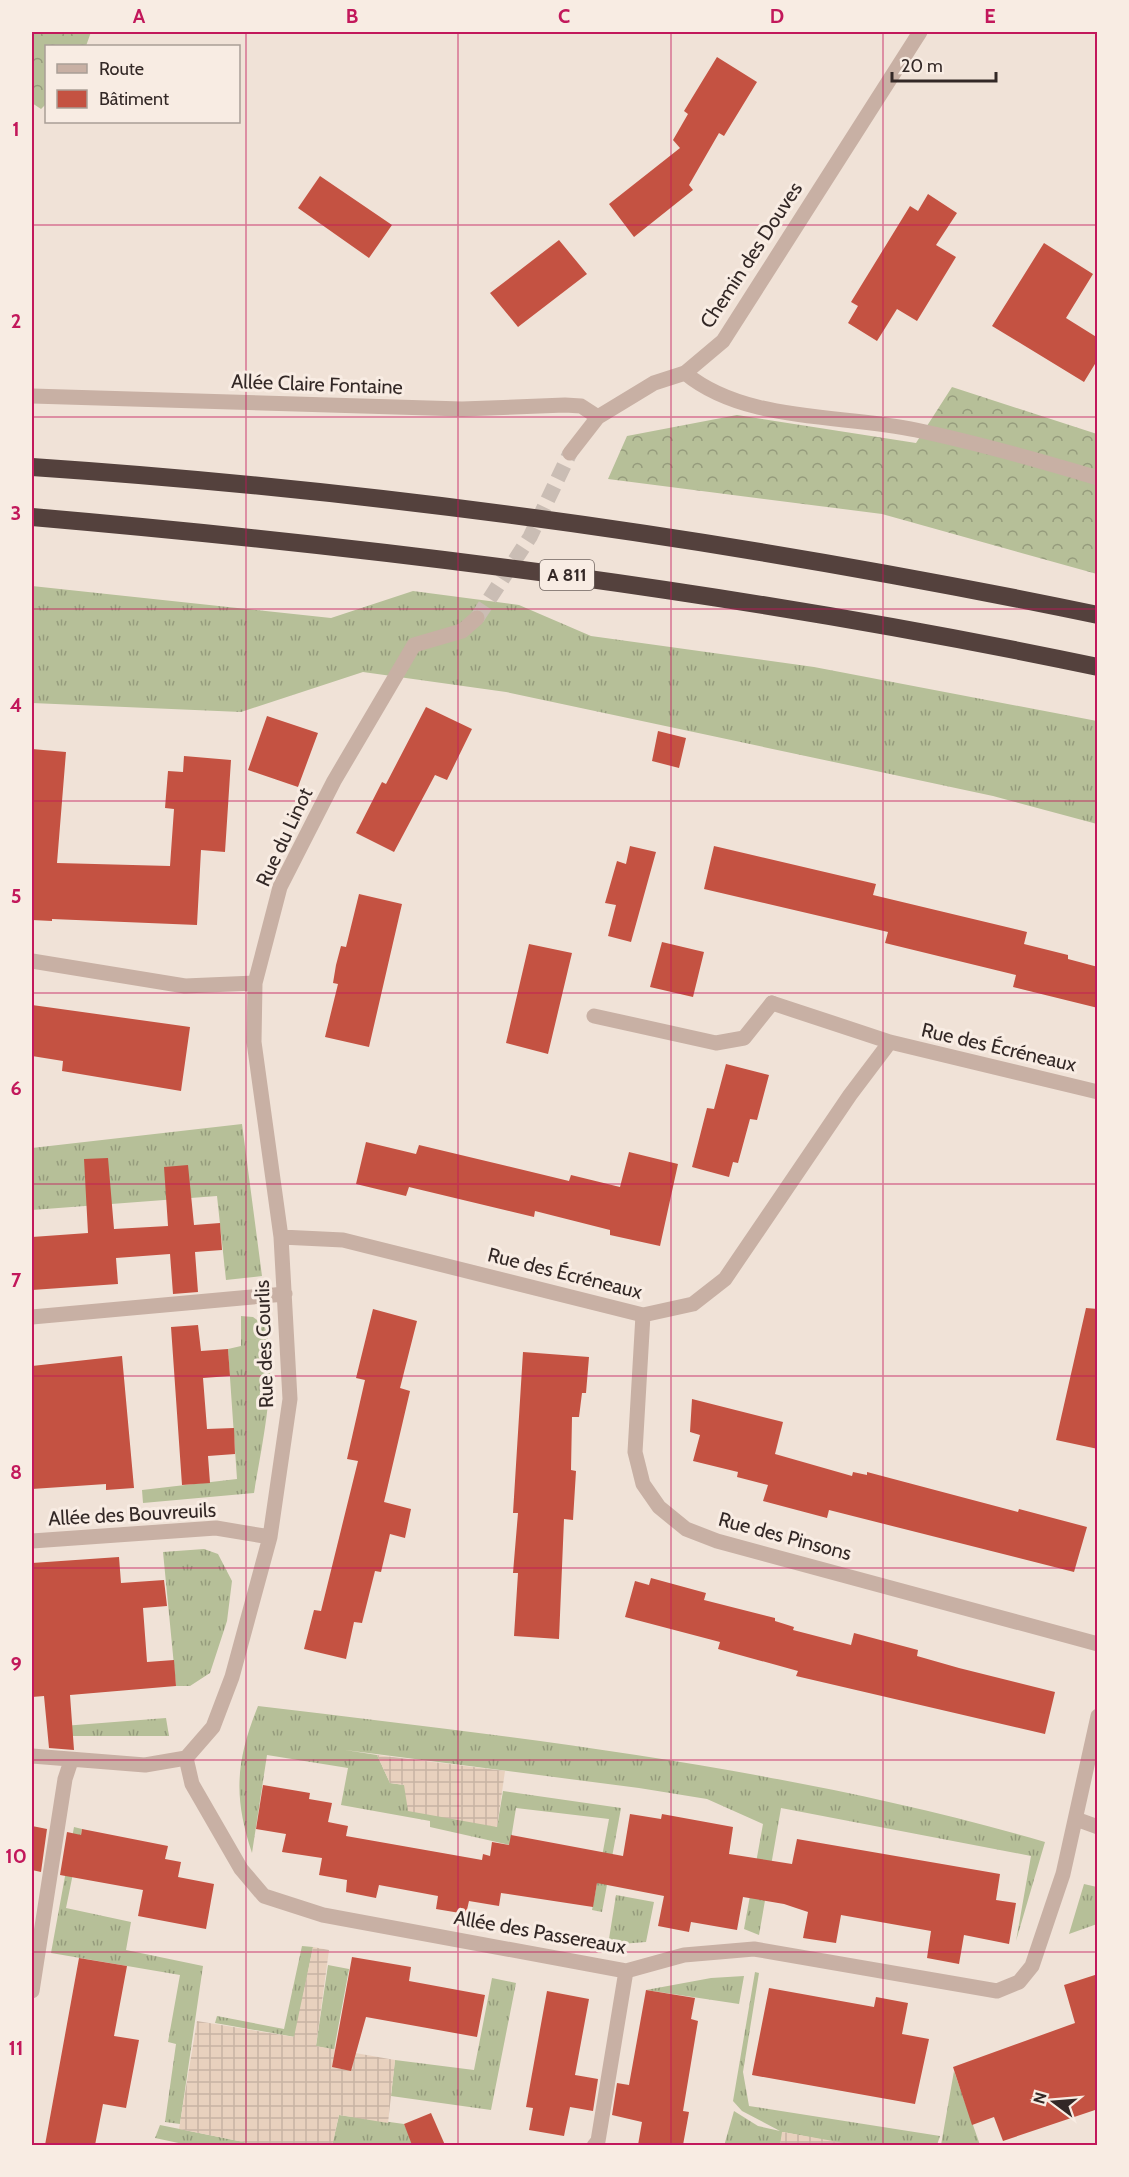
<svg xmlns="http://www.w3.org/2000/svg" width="1129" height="2177" font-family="Cabin,sans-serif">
<defs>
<pattern id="grass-tufts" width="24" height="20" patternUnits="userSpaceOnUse" patternTransform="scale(1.5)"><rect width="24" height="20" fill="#b6bf98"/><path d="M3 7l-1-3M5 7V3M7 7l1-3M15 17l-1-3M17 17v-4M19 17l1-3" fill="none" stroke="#959b7c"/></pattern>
<pattern id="forest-crowns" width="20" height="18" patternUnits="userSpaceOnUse" patternTransform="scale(1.5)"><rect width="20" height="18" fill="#b6bf98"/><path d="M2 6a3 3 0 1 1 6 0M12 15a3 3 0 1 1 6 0" fill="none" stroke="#959b7c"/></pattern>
<pattern id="plaza-grid" width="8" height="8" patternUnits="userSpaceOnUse" patternTransform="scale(1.5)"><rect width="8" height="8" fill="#e8d1be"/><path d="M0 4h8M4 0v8" fill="none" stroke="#c7b3a3"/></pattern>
</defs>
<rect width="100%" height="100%" fill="#f0e2d7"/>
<path fill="url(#grass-tufts)" d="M32,586L331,618L413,591L519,605L591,636L814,667L1097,721V824L993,796L506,692L363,672L241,712L32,703Z
M242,1124L262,1276L226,1280L217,1196L32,1210V1148Z
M241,1316L253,1317L264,1325C280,1365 261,1449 254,1493L143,1503L142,1490L237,1479L228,1349L241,1346Z
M204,1549L218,1554L232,1581L227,1621L210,1673L190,1686H176L163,1552Z
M258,1706C524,1738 787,1767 1045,1842L1016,1941L1031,1856L781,1808L759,1935L744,1929L763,1824L707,1799L639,1788L345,1750L377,1755L390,1783L404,1785L497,1827L503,1791L621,1808L602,1912L592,1910L609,1819L516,1808L510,1845L430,1827V1821L341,1805L348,1768L267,1755L252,1853C233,1796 236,1761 258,1706Z
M166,1718L169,1736H51L50,1727Z
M74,1827L82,1829L66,1908L131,1922L126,1950L203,1966L180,2124L165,2122L176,2044L168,2042L180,1975L51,1953Z
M1084,1884L1097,1887V1924L1069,1934Z
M616,1895L654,1902L646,1942L608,1945Z
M302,1946L313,1947L295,2037L215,2023L217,2016L284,2029Z
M328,1965L349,1969L334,2050L316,2046Z
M755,1972L759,1973L743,2072L749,2106L940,2136L937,2145L855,2146L783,2132L780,2145L724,2146L734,2111L758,2126L780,2131L742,2111L733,2101Z
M744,1976L739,2004L646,1990L711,1978Z
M492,1978L516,1983L491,2110L391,2096L395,2060L474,2070Z
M954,2071L980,2145H941Z
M339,2115L404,2124L414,2145L332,2146Z
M160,2125L259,2145H188L155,2138Z"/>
<path fill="url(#forest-crowns)" d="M32,32H91L86,46H46V104L41,109L32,103Z
M952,387L1097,434V574L882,514L608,479L627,436L737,415L916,443Z"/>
<path fill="url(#plaza-grid)" d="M377,1755L505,1771L497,1827L408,1811L404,1785L390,1783Z
M313,1947L329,1950L316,2046L395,2060L388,2123L339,2115L332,2146L259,2145L179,2129L197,2021L294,2037Z
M782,2132H783L855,2145H780Z"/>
<path fill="#c45242" d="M717,57L757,82L724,136L719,133L689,185L693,190L634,237L609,204L680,148L673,140L688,114L684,111Z
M320,176L392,225L369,258L298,208Z
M928,194L957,213L936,245L956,257L917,321L897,309L877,341L848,323L858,306L851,302L910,206L918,211Z
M559,240L587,274L518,327L490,293Z
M1044,243L1093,274L1066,318L1098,338V359L1084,382L992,326Z
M426,707L472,729L447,780L435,775L394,852L356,833L382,782L386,784Z
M267,716L318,733L298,787L248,770Z
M658,731L686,738L679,768L652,761Z
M32,749L66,752L57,863L170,866L174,809L165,808L168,771L183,772L184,756L231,760L225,852L201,850L197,925L52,919V921L32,920Z
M630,846L656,852L631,942L608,936L616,905L605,903L617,861L626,864Z
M714,846L876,884L873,895L1027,932L1024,944L1068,955V959L1098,967V1008L1013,987L1016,975L885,943L888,932L704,889Z
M359,894L402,904L369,1047L325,1037L338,984L333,983L336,965L341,946L346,947Z
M662,942L704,952L693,997L650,987Z
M529,944L572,953L548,1054L506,1043Z
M32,1005L190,1027L181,1091L62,1071L63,1061L32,1056Z
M726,1064L769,1075L757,1120L750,1119L738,1163L733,1162L729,1177L692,1167L707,1108L714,1109Z
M366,1142L416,1154L419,1145L569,1181L571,1175L620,1187L629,1152L678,1164L660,1246L610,1235V1230L535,1211L534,1217L409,1187L406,1196L356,1184Z
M108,1158L114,1229L168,1226L164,1167L188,1165L194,1225L220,1223L222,1250L195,1252L198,1292L173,1294L170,1254L116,1258L118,1284L32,1290V1237L88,1233L84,1159Z
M1086,1308L1098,1309V1449L1056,1440Z
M373,1309L417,1321L400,1388L410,1391L384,1502L411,1509L405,1538L390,1534L381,1572L375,1571L362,1623L354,1622L346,1659L304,1649L314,1610L321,1611L358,1461L347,1459L365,1380L356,1378Z
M198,1325L201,1351L228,1349L230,1376L203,1378L207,1429L234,1428L235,1454L208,1456L210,1483L182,1485L171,1327Z
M523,1352L589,1357L586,1393H582L579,1417H572L571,1470L576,1471L573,1520L564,1519L559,1639L514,1636L518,1573H513L518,1513H513Z
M122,1356L134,1488L106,1490V1484L32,1489V1366Z
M692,1399L783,1422L775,1454L852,1476L853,1472L867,1475V1472L1018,1512L1019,1509L1087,1527L1074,1572L829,1510L827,1518L763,1501L768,1485L737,1477L738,1472L693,1461L700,1435L690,1432Z
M119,1557L121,1583L164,1580L167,1606L143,1608L147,1662L174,1660L176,1686L70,1695L74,1750L49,1748L44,1696L32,1697V1563Z
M651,1578L706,1593L704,1600L775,1618V1621L794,1627L793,1630L851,1645L854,1633L918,1650L917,1656L959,1668L1055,1692L1045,1734L796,1676L798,1671L718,1649L720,1642L625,1617L635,1581L649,1585Z
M263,1785L310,1793L309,1799L332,1803L328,1822L348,1826L346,1836L482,1860L483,1854L490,1856L492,1842L509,1845L511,1835L623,1856L630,1814L661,1819L662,1814L733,1827L729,1854L792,1864L797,1839L1000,1874L996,1900L1016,1903L1009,1944L964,1935L959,1964L927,1958L931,1931L841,1915L836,1943L803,1938L808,1912L784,1904L743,1897L737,1930L691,1922L689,1932L658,1926L664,1896L597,1883L593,1907L501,1893L499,1906L469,1901L466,1914L436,1909L438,1896L379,1885L376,1898L346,1892L347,1880L319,1875L322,1858L282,1852L286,1834L256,1829Z
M32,1826L47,1829L41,1872L32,1870Z
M82,1829L168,1846L165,1859L181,1862L178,1877L214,1884L206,1929L138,1916L143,1890L60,1875L67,1832L81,1835Z
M352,1957L411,1967L409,1981L485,1995L477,2037L366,2017L351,2071L332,2067Z
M79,1958L127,1966L114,2036L139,2040L126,2108L103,2104L95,2145H45Z
M1098,1974V2109L1003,2141L994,2117L972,2125L953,2067L1075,2023L1064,1985Z
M769,1988L874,2007L876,1997L908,2003L902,2034L929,2039L915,2104L752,2075Z
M646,1990L695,1998L691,2019L698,2021L683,2111L689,2112L683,2145H638L642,2122L612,2115L617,2083L629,2085Z
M547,1991L589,1999L575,2075L598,2079L593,2111L570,2107L564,2136L529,2130L533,2108L526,2107Z
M431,2113L445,2145H412L404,2124Z"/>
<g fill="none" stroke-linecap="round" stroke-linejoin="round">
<path stroke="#cabdb4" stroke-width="15" stroke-dasharray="15 8" stroke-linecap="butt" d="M477,618L530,537L570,453"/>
<path stroke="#c8b0a4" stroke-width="15" d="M685,373C745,423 843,414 916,430C978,443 1038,460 1098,478
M594,1016L716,1043L744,1038L772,1003"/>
<path stroke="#c8b0a4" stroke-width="15" d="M32,396L462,409L565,405L581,406L598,417
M570,453L598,417L654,383L685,373L723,341L920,32
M32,961L185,986L255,983L280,887L334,781L414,645L462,631L477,618
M772,1003L890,1042L1098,1092
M281,1237L343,1240L643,1315L693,1304L725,1279L850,1095L890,1042
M643,1315L635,1452L643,1484L659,1507L686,1529L717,1541L1098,1644
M32,1317L285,1294
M32,1541L216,1528L270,1537
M32,1756L145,1765L186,1758L192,1784L241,1869L264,1896L323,1915L626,1971L684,1955L754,1949L997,1991L1019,1982L1032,1966L1063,1874L1098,1716
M186,1758L213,1727L232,1677L270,1537L290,1399L281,1237L254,1042L255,983
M1076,1819L1098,1827
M32,1991L65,1779L71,1761
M594,2146L598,2141L626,1971"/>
<path stroke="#54413d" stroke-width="18" d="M32,467C389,491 747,542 1098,615
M32,517C389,548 746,593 1098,667"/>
</g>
<path fill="none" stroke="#c2185b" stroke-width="1.5" stroke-opacity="0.55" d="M246,32V2146M458,32V2146M671,32V2146M883,32V2146M32,225H1098M32,417H1098M32,609H1098M32,801H1098M32,993H1098M32,1184H1098M32,1376H1098M32,1568H1098M32,1760H1098M32,1952H1098"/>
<g text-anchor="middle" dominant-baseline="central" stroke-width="6" stroke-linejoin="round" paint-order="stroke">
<rect fill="#f8ece3" stroke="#6e635f" stroke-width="1.5" x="540" y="560" width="54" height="30" rx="4.5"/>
<g font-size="18" font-weight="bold" fill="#332826">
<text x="567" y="575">A 811</text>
</g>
<g font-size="20" fill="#332826" stroke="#f8ece3">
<text transform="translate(751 255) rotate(-57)">Chemin des Douves</text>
<text transform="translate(317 384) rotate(2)">Allée Claire Fontaine</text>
<text transform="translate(284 837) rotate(-65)">Rue du Linot</text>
<text transform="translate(999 1047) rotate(13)">Rue des Écréneaux</text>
<text transform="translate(565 1273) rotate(14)">Rue des Écréneaux</text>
<text transform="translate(264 1344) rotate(-92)">Rue des Courlis</text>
<text transform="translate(132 1514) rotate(-3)">Allée des Bouvreuils</text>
<text transform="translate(785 1536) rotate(15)">Rue des Pinsons</text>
<text transform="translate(540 1932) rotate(10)">Allée des Passereaux</text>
</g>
</g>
<rect width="1129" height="2177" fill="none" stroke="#f8ece3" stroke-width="66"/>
<rect x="45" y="45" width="195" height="78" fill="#f8ece3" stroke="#a99e97" stroke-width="1.5"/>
<rect x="57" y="64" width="30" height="9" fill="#c8b0a4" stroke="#a99e97" stroke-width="1.5"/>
<text x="99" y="75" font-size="18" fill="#332826">Route</text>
<rect x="57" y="90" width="30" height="18" fill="#c45242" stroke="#a99e97" stroke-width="1.5"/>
<text x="99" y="105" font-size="18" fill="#332826">Bâtiment</text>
<g transform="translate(1054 2102) rotate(286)" stroke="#f8ece3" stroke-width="4.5" paint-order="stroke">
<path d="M0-4.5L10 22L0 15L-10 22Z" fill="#332826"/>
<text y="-9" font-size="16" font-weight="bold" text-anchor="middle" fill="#332826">N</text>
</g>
<path d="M892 72v9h104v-9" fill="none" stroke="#332826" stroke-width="3"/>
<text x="901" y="72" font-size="18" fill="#332826" stroke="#f8ece3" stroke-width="4.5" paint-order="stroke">20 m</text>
<rect x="33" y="33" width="1063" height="2111" fill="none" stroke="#c2185b" stroke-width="2"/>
<g font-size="20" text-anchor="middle" font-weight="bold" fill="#c2185b">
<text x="139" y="23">A</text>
<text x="352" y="23">B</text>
<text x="564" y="23">C</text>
<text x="777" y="23">D</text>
<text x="990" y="23">E</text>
<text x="16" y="136">1</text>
<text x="16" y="328">2</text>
<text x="16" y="520">3</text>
<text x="16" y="712">4</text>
<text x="16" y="903">5</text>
<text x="16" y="1095">6</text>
<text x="16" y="1287">7</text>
<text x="16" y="1479">8</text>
<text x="16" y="1671">9</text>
<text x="16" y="1863">10</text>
<text x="16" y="2055">11</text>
</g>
</svg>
